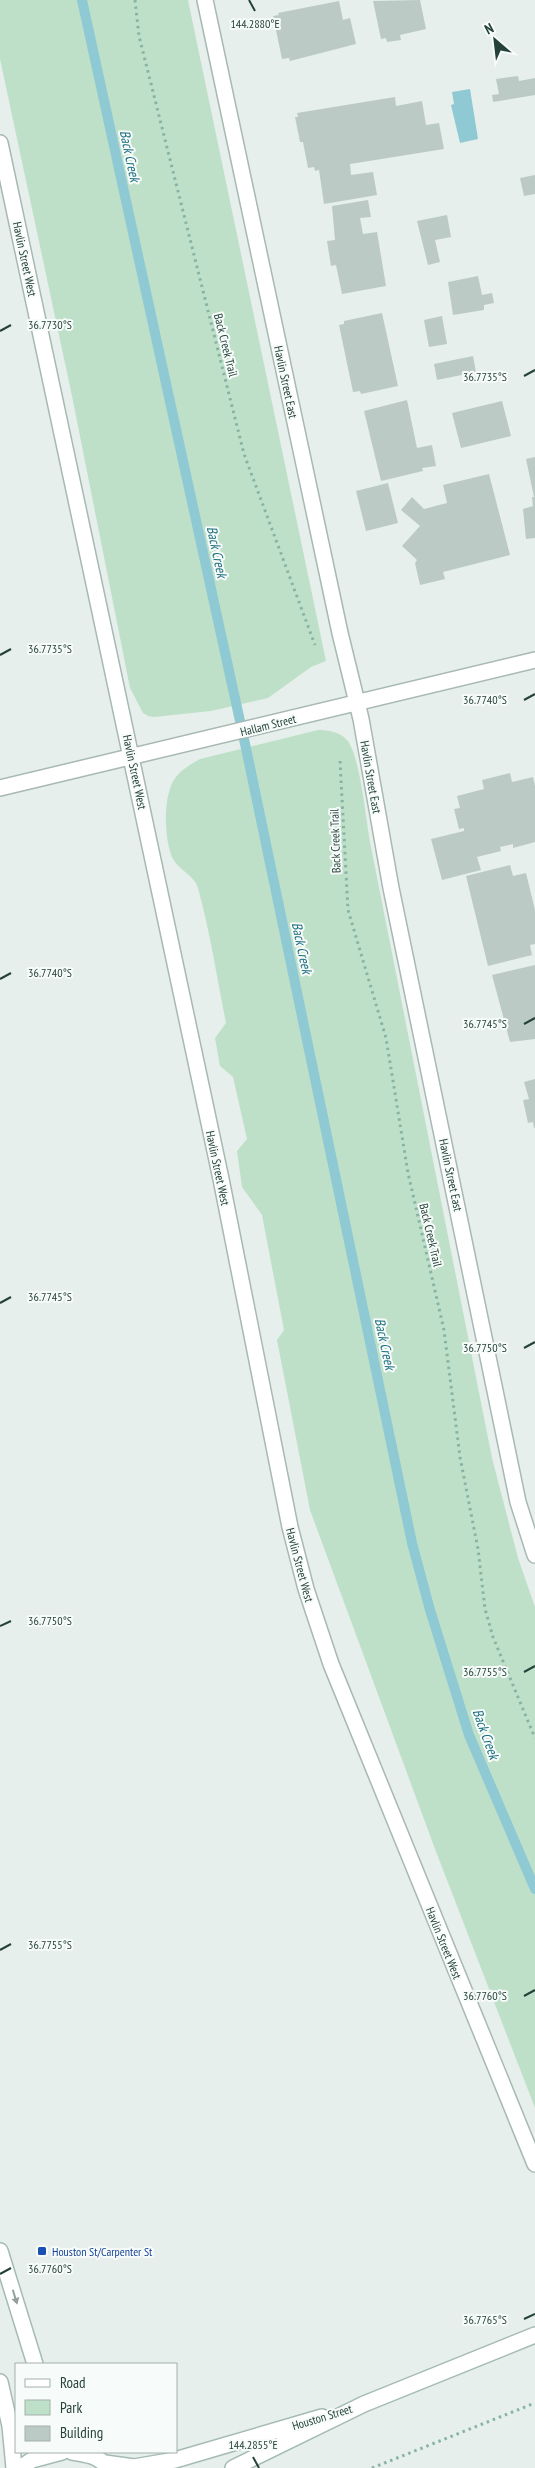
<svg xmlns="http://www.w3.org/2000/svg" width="535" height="2468" font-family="'PT Sans Narrow',sans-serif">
<rect width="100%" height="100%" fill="#e6efeb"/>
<path fill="#bfe0c8" d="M0,0H188L326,661L311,667L268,698L211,711L154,717L148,716L143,713L130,688L72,396L0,59Z
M318,730C328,730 340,732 347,740C360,755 366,820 370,842L492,1458L518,1558L535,1607V2108L435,1849L310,1510L277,1340L284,1330L262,1215L242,1187L237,1151L247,1139L233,1077L220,1066L215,1038L226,1023C217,978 210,932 198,888C195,876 179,870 173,859C164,841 162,794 176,777C182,769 191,764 200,759Z"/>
<path fill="#8ec9d4" d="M470,89L478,139L460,143L451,105L454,104L452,92Z"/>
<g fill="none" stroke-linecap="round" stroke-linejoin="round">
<path stroke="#8ec9d4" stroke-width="10" d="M82,0L247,753L412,1543L430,1610L469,1735L535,1889"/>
</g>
<path fill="#bbcac4" d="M420,0L426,29L400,35L401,40L387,42L386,38L381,39L373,1Z
M339,1L343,20L350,18L356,44L290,61L289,58L282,59L273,16L279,15L278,13Z
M518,76L519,81L535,78V95L493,102L492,95L499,94L496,79Z
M395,97L396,106L422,101L426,125L439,123L444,149L350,164L351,175L373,172L377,195L324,204L319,170L315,171L314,167L308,168L303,142H300L295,117H298L297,113Z
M535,175V194L524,196L520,178Z
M368,200L371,217L360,218L363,234L377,232L386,286L342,294L336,265L331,266L327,241L335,240L332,206Z
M447,215L451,237L435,240L440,262L428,265L417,221Z
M478,276L482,295L492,293L494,303L484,305V310L453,315L448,282Z
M382,313L398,386L361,394L360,391L353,392L339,325L344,324V321Z
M442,316L447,344L429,347L424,320Z
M473,356L476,372L437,380L434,364Z
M407,400L417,448L432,445L436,466L422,468L423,471L381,481L364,411Z
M502,401L511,436L461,448L452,413Z
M535,457V538L526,539L523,509L533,506L532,497H534L526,459Z
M489,474L510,555L443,572L445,579L420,585L415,563L417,560L402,546L420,526L401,510L412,497L424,509L447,503L443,485Z
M388,483L398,523L366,531L356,491Z
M510,773L512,782L533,777L535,786V842L513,848V844L500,847L501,851L477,857L481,870L442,880L431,839L464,831V828L459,829L454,809L460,808L457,796L484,789L482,780Z
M510,865L513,876L526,873L535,910V944L530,945L532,955L488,966L466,876Z
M535,965V1039L510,1042L492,975Z
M535,1079V1128H534L533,1122L528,1123L523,1100L529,1099L524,1082Z"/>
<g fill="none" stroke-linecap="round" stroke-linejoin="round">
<g stroke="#a8b8b2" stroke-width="18">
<path id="street" d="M205,0L340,633L361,719L391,888L518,1502L535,1555
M0,143L221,1179L290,1527L306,1589L331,1664L535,2164
M0,788L535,660"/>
</g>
<g stroke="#a4bbb3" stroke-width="18">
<path id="secondary" d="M0,2251L35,2364
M0,2382L10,2426L14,2468
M72,2452C86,2454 100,2456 108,2468
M105,2463L134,2467L175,2460L322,2417
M20,2468L32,2460L62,2452
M233,2468L364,2404L535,2335"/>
</g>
<path stroke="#86b3a5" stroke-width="3" stroke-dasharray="2.5 4" stroke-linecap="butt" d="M135,0L139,36L244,454L315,645
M340,761L348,910L386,1038L408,1173L444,1330L460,1457L478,1549L485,1609L493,1637L535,1738
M372,2468L535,2403"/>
<use href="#street" stroke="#fff" stroke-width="15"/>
<use href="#secondary" stroke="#fff" stroke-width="15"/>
</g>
<defs><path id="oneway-solid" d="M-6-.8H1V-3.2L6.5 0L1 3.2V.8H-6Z" transform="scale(1.25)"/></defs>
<use fill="#92a09c" href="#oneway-solid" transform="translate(15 2297) rotate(73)"/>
<path fill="none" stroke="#24423a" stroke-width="2" d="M249,0L255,11M0,331L11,325M524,376L535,370M0,655L11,649M524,700L535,694M0,979L11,973M524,1024L535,1018M0,1303L11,1297M524,1348L535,1342M0,1626L11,1621M524,1672L535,1666M0,1950L11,1944M524,1996L535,1990M0,2274L11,2268M524,2319L535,2314M253,2457L259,2468"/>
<rect fill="#1a4fb4" stroke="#f7fbf9" stroke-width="2" x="37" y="2246" width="10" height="10" rx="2.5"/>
<g text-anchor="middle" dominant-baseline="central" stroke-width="4" stroke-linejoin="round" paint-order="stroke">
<g font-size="12" fill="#24423a" stroke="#f7fbf9">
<text transform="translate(25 259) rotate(78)">Havlin Street West</text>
<text transform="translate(226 345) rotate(76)">Back Creek Trail</text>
<text transform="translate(286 382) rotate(78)">Havlin Street East</text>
<text transform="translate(268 725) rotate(-14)">Hallam Street</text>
<text transform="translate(135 772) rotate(78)">Havlin Street West</text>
<text transform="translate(371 777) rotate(80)">Havlin Street East</text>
<text transform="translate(335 841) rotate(-92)">Back Creek Trail</text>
<text transform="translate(218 1168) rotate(78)">Havlin Street West</text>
<text transform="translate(451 1175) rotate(78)">Havlin Street East</text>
<text transform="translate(431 1235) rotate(77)">Back Creek Trail</text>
<text transform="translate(300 1565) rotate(75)">Havlin Street West</text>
<text transform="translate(444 1943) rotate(68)">Havlin Street West</text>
<text transform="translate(322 2417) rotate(-17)">Houston Street</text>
</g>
<g font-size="12" fill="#164399" stroke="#f7fbf9" text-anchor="start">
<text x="52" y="2251">Houston St/Carpenter St</text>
</g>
<g font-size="14" font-style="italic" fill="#1c6f80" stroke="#f7fbf9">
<text transform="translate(130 156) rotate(78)">Back Creek</text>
<text transform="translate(217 552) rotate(78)">Back Creek</text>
<text transform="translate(302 948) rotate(78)">Back Creek</text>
<text transform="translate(385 1344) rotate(78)">Back Creek</text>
<text transform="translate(486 1734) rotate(70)">Back Creek</text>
</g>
</g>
<g font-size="12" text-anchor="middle" fill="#24423a" stroke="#f7fbf9" stroke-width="4" stroke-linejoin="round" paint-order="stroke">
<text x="255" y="28">144.2880°E</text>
<text x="50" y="329">36.7730°S</text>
<text x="485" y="381">36.7735°S</text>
<text x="50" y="653">36.7735°S</text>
<text x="485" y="704">36.7740°S</text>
<text x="50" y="977">36.7740°S</text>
<text x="485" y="1028">36.7745°S</text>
<text x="50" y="1301">36.7745°S</text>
<text x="485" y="1352">36.7750°S</text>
<text x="50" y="1625">36.7750°S</text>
<text x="485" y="1676">36.7755°S</text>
<text x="50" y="1949">36.7755°S</text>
<text x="485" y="2000">36.7760°S</text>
<text x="50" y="2273">36.7760°S</text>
<text x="485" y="2324">36.7765°S</text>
<text x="253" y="2449">144.2855°E</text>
</g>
<rect x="15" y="2363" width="162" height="90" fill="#f7fbf9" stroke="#a3b1ad"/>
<rect x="25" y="2379" width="25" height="8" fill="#ffffff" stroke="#a3b1ad"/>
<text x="60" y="2388" font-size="15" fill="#24423a">Road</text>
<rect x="25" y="2400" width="25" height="15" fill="#bfe0c8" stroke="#a3b1ad"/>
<text x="60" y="2413" font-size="15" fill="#24423a">Park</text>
<rect x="25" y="2426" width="25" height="15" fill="#bbcac4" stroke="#a3b1ad"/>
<text x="60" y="2438" font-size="15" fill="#24423a">Building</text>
<g transform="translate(495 40) rotate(332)" stroke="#f7fbf9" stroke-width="4" paint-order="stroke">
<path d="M0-4L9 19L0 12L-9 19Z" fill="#24423a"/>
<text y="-8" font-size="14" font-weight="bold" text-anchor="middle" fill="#24423a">N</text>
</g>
</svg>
